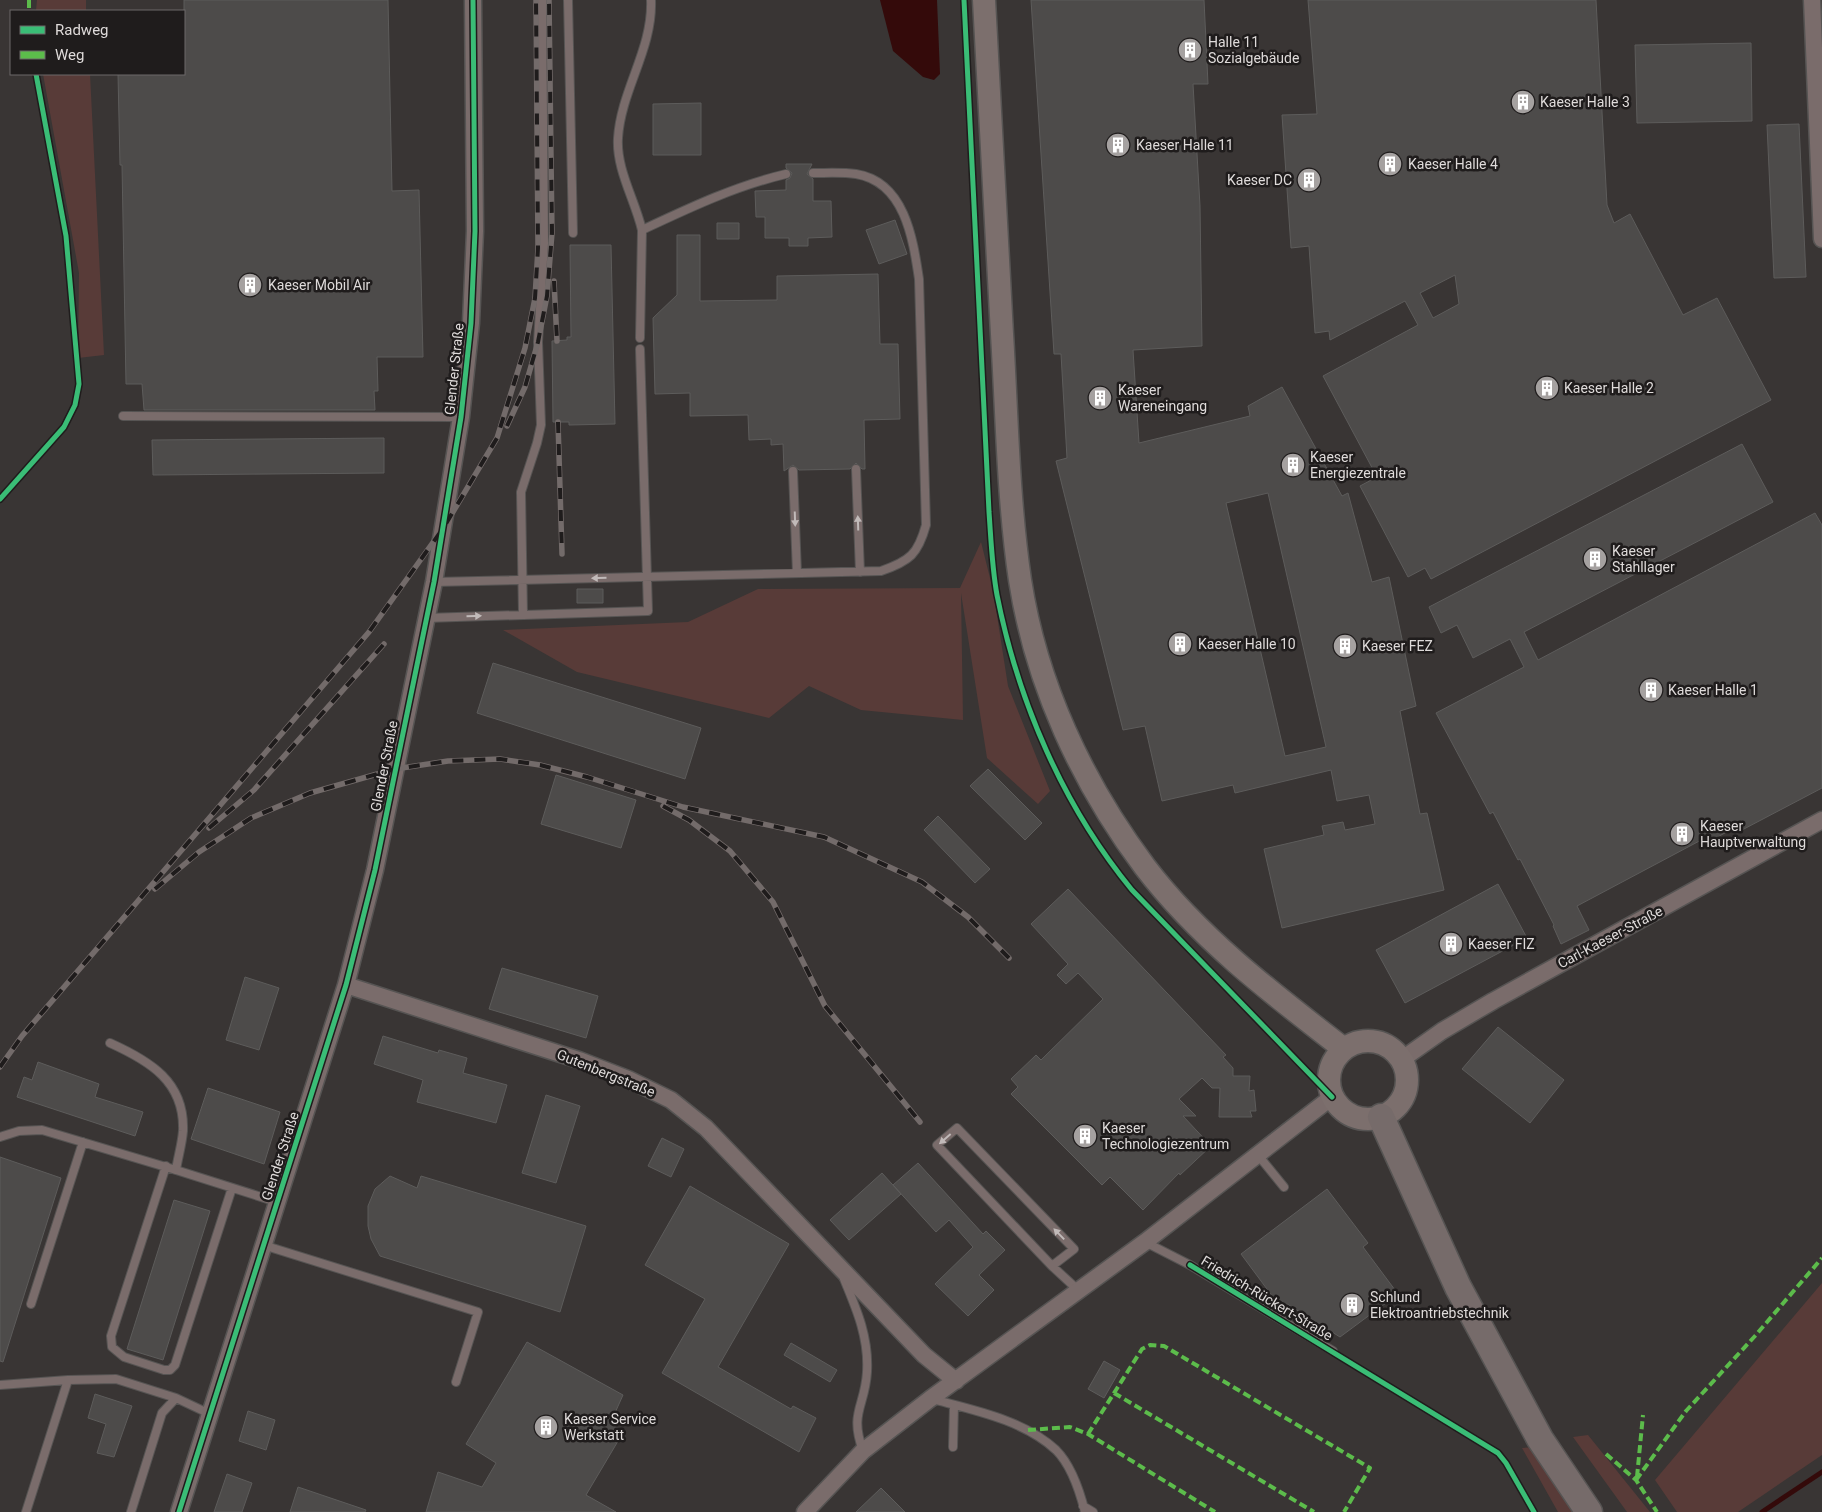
<svg xmlns="http://www.w3.org/2000/svg" width="1822" height="1512" font-family="Roboto,sans-serif">
<rect width="100%" height="100%" fill="#393534"/>
<path fill="#583b38" d="M37,0H86V11H36Z
M43,74H90L104,355L78,358L79,273Z
M981,542L993,590L1008,686L1050,791L1038,804L987,758L961,593L963,720L861,710L809,686L769,718L577,672L503,630L688,622L758,589L960,588Z
M1822,1283V1455L1738,1512H1677L1655,1480Z
M1588,1435L1650,1512H1627L1573,1437Z
M1536,1447L1573,1512H1558L1522,1448Z"/>
<path fill="#340a0a" d="M880,0H937L940,74L934,80L923,77L893,51Z"/>
<g fill="none" stroke-linecap="round" stroke-linejoin="round">
<path stroke="#340a0a" stroke-width="5" d="M1762,1512L1822,1472"/>
</g>
<path fill="#4d4b4a" stroke="#5d5c5b" fill-rule="evenodd" d="M184,0H388L392,191L419,190L423,357H377L378,391H374L375,410H144L142,384H126L122,165H120L118,74H184Z
M1031,0H1204L1208,84H1193L1200,206L1202,346L1133,350L1139,443L1250,416L1248,406L1282,387L1342,496L1348,493L1372,582L1389,577L1416,706L1400,711L1420,814L1427,813L1444,890L1282,928L1264,849L1324,835L1322,826L1343,822L1345,830L1375,824L1369,795L1337,801L1331,770L1235,793L1233,785L1162,801L1145,726L1123,730L1056,461L1067,458L1061,354H1054ZM1268,493L1326,747L1285,756L1226,503Z
M1308,0H1596L1607,205L1614,223L1630,214L1683,315L1717,298L1771,400L1431,579L1425,568L1408,577L1360,486L1377,477L1323,376L1418,325L1405,301L1330,340L1329,331L1315,333L1309,246L1291,248L1282,115L1317,114ZM1455,275L1459,304L1433,318L1420,293Z
M1751,43L1752,121L1637,123L1635,45Z
M701,103V155H653V104Z
M1799,124L1806,277L1774,278L1767,125Z
M786,164H812L807,174L813,179V201H831L832,237L808,238V246H789V238H765V217H756L755,191L786,190V180L790,178L792,173L786,168Z
M895,220L907,254L879,264L866,230Z
M717,223H739V239H717Z
M677,235H700V301L777,300V276L878,274L880,344H898L900,419L864,420L865,469H862L856,463L850,469L799,470L793,465L784,471L783,444L771,445V439L749,440L748,415L690,416V393L655,394L653,318L677,295Z
M570,245H611L615,424L569,425V422H553L552,341L567,340V337H571Z
M384,438V473L153,475L152,440Z
M1742,444L1773,502L1524,632L1538,660L1815,513L1822,525V788L1742,830L1739,825L1707,843L1705,838L1577,906L1589,930L1561,944L1553,926L1554,925L1520,859L1518,860L1493,812L1490,814L1436,713L1524,667L1510,639L1473,658L1457,625L1441,633L1429,607Z
M577,589H603V603H577Z
M493,663L701,728L685,779L477,713Z
M988,769L1042,823L1025,840L970,786Z
M556,775L636,800L621,848L541,824Z
M938,816L990,869L975,883L924,830Z
M1498,884L1527,938L1405,1003L1376,950Z
M1068,889L1226,1055L1223,1057L1233,1068V1076H1250L1249,1091L1254,1090L1256,1111H1250L1252,1117H1219L1220,1088H1212L1202,1078L1179,1099L1196,1116H1183L1211,1146L1180,1175L1179,1173L1143,1210L1110,1177L1102,1185L1011,1094L1018,1087L1011,1079L1036,1055L1041,1060L1103,999L1078,973L1066,984L1057,975L1068,964L1031,924Z
M502,968L598,996L586,1038L489,1009Z
M245,977L279,988L259,1050L226,1040Z
M1498,1027L1564,1080L1530,1123L1462,1069Z
M383,1036L438,1053L439,1050L467,1058L463,1073L507,1085L496,1123L417,1102L423,1080L374,1064Z
M38,1062L99,1084L95,1097L143,1112L135,1136L17,1097L24,1077L32,1080Z
M208,1088L280,1112L264,1164L191,1139Z
M546,1095L580,1106L556,1183L522,1173Z
M662,1138L684,1149L671,1177L648,1166Z
M0,1157L61,1178L3,1362L0,1361Z
M918,1163L983,1234L986,1231L1005,1250L979,1275L994,1290L968,1316L935,1284L973,1247L949,1220L936,1232L893,1185Z
M882,1173L901,1194L849,1240L830,1220Z
M390,1176L417,1188L421,1176L586,1226L560,1312L380,1256L371,1239L368,1226V1206L375,1189Z
M690,1186L789,1244L718,1367L791,1409L793,1406L816,1418L799,1452L662,1373L705,1299L645,1265Z
M1327,1189L1368,1243L1363,1247L1398,1294L1340,1337L1287,1304L1281,1308L1241,1254Z
M174,1200L210,1211L163,1360L127,1349Z
M527,1342L623,1395L610,1424L624,1431L586,1495L616,1512H426L438,1472L482,1487L496,1463L466,1444Z
M791,1343L837,1370L830,1382L784,1355Z
M1104,1361L1120,1370L1104,1398L1088,1389Z
M95,1394L132,1406L114,1457L97,1453L106,1424L88,1418Z
M248,1411L275,1420L266,1450L239,1441Z
M227,1474L252,1483L242,1512H214Z
M298,1487L366,1510L365,1512H290Z
M881,1488L905,1512H856Z"/>
<g fill="none" stroke-linecap="round" stroke-linejoin="round">
<g stroke="#565453" stroke-width="10">
<path id="service" d="M568,0L573,233
M651,0C653,49 621,90 618,138C616,169 635,200 642,230C689,208 735,186 786,174
M640,338L642,230
M123,416L461,417
M856,469L860,572
M793,471L797,573
M434,582L881,571C910,561 918,554 926,525L919,279C913,239 905,182 856,174C842,172 827,173 813,173
M523,615L521,492L537,443L541,425L538,342L544,243L542,0
M426,618L648,611L640,349
M110,1043C150,1061 185,1082 183,1131C182,1144 178,1157 176,1170
M0,1137L19,1131L42,1130L176,1170L277,1202
M1258,1155L1284,1187
M166,1166L111,1336L112,1347L124,1357L164,1370H170L175,1365L232,1188
M1145,1242L1190,1265L1333,1351
M263,1245L478,1312L456,1382
M1052,1266L1074,1249L957,1128L937,1145L1052,1266L1078,1290
M844,1279C857,1310 869,1338 867,1372C865,1407 849,1412 863,1451
M31,1304L83,1142
M0,1385L68,1380L116,1379L176,1398
M932,1399C973,1410 1024,1420 1056,1450C1071,1465 1080,1492 1085,1512
M953,1447L954,1405
M1083,1506L1093,1512
M26,1512L68,1380
M131,1512L162,1413L176,1398L210,1414"/>
</g>
<g stroke="#565453" stroke-width="19">
<path id="minor" d="M1812,0L1822,239
M346,985L579,1060L628,1079L671,1100L706,1128L924,1355L956,1381
M1401,1060L1442,1031L1493,1001L1822,820
M179,1512L346,985L375,870L434,582L461,417L471,323L475,231L473,0
M805,1512L863,1451L930,1399L1145,1242L1332,1097"/>
</g>
<g stroke="#565453" stroke-width="25">
<path id="secondary" d="M984,0C990,111 996,223 1002,334C1007,416 1008,499 1020,580C1036,684 1082,783 1145,867C1199,938 1274,995 1344,1049
M1329 1080a39 39 0 1 1 78 0a39 39 0 1 1-78 0Z"/>
</g>
<g stroke="#565453" stroke-width="29">
<path id="trunk" d="M1381,1117L1458,1287L1540,1439L1589,1512"/>
</g>
<use href="#service" stroke="#7a6c6b" stroke-width="8"/>
<use href="#minor" stroke="#7a6c6b" stroke-width="16"/>
<use href="#secondary" stroke="#7c6f6d" stroke-width="22"/>
<use href="#trunk" stroke="#766b6a" stroke-width="26"/>
<g stroke="#736b6a" stroke-width="5.5">
<path id="rail" d="M554,281L557,341
M558,422L562,554
M507,426L525,387L538,342L547,296L552,233L549,0
M663,806L689,820L730,851L773,902L825,1006L920,1122
M209,828L254,790L384,644
M155,889L199,852L251,818L310,793L395,769L448,761L500,759L540,765L587,777L683,807L824,837L922,882L968,917L1009,958
M0,1067L22,1036L369,632L444,527L497,438L525,348L535,298L538,248L536,0"/>
</g>
<use href="#rail" stroke="#1f1c1c" stroke-width="4" stroke-dasharray="11" stroke-linecap="butt"/>
<path stroke="#5cbc4b" stroke-width="4" stroke-dasharray="8 4" stroke-linecap="butt" d="M29,0V11
M1114,1393L1314,1512
M1028,1430L1070,1427L1088,1434L1215,1512
M1088,1434L1142,1349L1150,1345L1164,1346L1370,1468L1344,1512
M1606,1454L1636,1480L1657,1512
M1637,1477L1643,1415
M1636,1480L1686,1411L1755,1336L1822,1258"/>
<g stroke="#1f1c1c" stroke-width="8">
<path id="cycleway" d="M964,0L989,512C991,539 992,568 997,595C1018,701 1063,806 1132,890L1332,1097
M0,499L64,427L75,405L79,384L66,236L36,74
M1190,1265L1498,1453L1506,1463L1534,1512
M179,1512L346,985L375,870L434,582L461,417L471,323L475,231L473,0"/>
</g>
<use href="#cycleway" stroke="#3abd76" stroke-width="5"/>
</g>
<defs><path id="oneway-solid" d="M-6-.8H1V-3.2L6.5 0L1 3.2V.8H-6Z" transform="scale(1.25)"/></defs>
<g fill="#c1bab9">
<use href="#oneway-solid" transform="translate(795 519) rotate(88)"/>
<use href="#oneway-solid" transform="translate(858 523) rotate(-92)"/>
<use href="#oneway-solid" transform="translate(599 578) rotate(179)"/>
<use href="#oneway-solid" transform="translate(474 616) rotate(-2)"/>
<use href="#oneway-solid" transform="translate(945 1139) rotate(139)"/>
<use href="#oneway-solid" transform="translate(1059 1234) rotate(-134)"/>
</g>
<defs>
<g id="building-disc" transform="scale(1.25)"><circle r="9.5" fill="#a5a1a0" stroke="#1f1c1c"/><path d="M-4-6H4V6H1V3H-1V6H-4ZM-2.5-4.3h1.7v1.8h-1.7ZM.8-4.3h1.7v1.8H.8ZM-2.5-1h1.7V.8h-1.7ZM.8-1h1.7V.8H.8Z" fill="#fff"/></g>
</defs>
<g fill-rule="evenodd">
<use href="#building-disc" x="1190" y="50"/>
<use href="#building-disc" x="1523" y="102"/>
<use href="#building-disc" x="1118" y="145"/>
<use href="#building-disc" x="1390" y="164"/>
<use href="#building-disc" x="1309" y="180"/>
<use href="#building-disc" x="250" y="285"/>
<use href="#building-disc" x="1547" y="388"/>
<use href="#building-disc" x="1100" y="398"/>
<use href="#building-disc" x="1293" y="465"/>
<use href="#building-disc" x="1595" y="559"/>
<use href="#building-disc" x="1180" y="644"/>
<use href="#building-disc" x="1345" y="646"/>
<use href="#building-disc" x="1651" y="690"/>
<use href="#building-disc" x="1682" y="834"/>
<use href="#building-disc" x="1451" y="944"/>
<use href="#building-disc" x="1085" y="1136"/>
<use href="#building-disc" x="1352" y="1305"/>
<use href="#building-disc" x="546" y="1427"/>
</g>
<g text-anchor="middle" dominant-baseline="central" stroke-width="5" stroke-linejoin="round" paint-order="stroke">
<g font-size="14" fill="#dfdbda" stroke="#1f1c1c" text-anchor="start">
<text x="1208" y="42">Halle 11<tspan x="1208" dy="16">Sozialgebäude</tspan></text>
<text x="1540" y="102">Kaeser Halle 3</text>
<text x="1136" y="145">Kaeser Halle 11</text>
<text x="1408" y="164">Kaeser Halle 4</text>
<text x="1292" y="180" text-anchor="end">Kaeser DC</text>
<text x="268" y="285">Kaeser Mobil Air</text>
<text x="1564" y="388">Kaeser Halle 2</text>
<text x="1118" y="390">Kaeser<tspan x="1118" dy="16">Wareneingang</tspan></text>
<text x="1310" y="457">Kaeser<tspan x="1310" dy="16">Energiezentrale</tspan></text>
<text x="1612" y="551">Kaeser<tspan x="1612" dy="16">Stahllager</tspan></text>
<text x="1198" y="644">Kaeser Halle 10</text>
<text x="1362" y="646">Kaeser FEZ</text>
<text x="1668" y="690">Kaeser Halle 1</text>
<text x="1700" y="826">Kaeser<tspan x="1700" dy="16">Hauptverwaltung</tspan></text>
<text x="1468" y="944">Kaeser FIZ</text>
<text x="1102" y="1128">Kaeser<tspan x="1102" dy="16">Technologiezentrum</tspan></text>
<text x="1370" y="1297">Schlund<tspan x="1370" dy="16">Elektroantriebstechnik</tspan></text>
<text x="564" y="1419">Kaeser Service<tspan x="564" dy="16">Werkstatt</tspan></text>
</g>
<g font-size="14" fill="#dfdbda" stroke="#1f1c1c">
<text transform="translate(454 369) rotate(-84)">Glender Straße</text>
<text transform="translate(384 766) rotate(-79)">Glender Straße</text>
<text transform="translate(1610 937) rotate(-28)">Carl-Kaeser-Straße</text>
<text transform="translate(606 1073) rotate(22)">Gutenbergstraße</text>
<text transform="translate(280 1156) rotate(-72)">Glender Straße</text>
<text transform="translate(1267 1298) rotate(31)">Friedrich-Rückert-Straße</text>
</g>
</g>
<rect x="10" y="10" width="175" height="65" fill="#1f1c1c" stroke="#6c6868"/>
<rect x="20" y="26" width="25" height="8" fill="#3abd76" stroke="#6c6868"/>
<text x="55" y="35" font-size="15" fill="#dfdbda">Radweg</text>
<rect x="20" y="51" width="25" height="8" fill="#5cbc4b" stroke="#6c6868"/>
<text x="55" y="60" font-size="15" fill="#dfdbda">Weg</text>
</svg>
